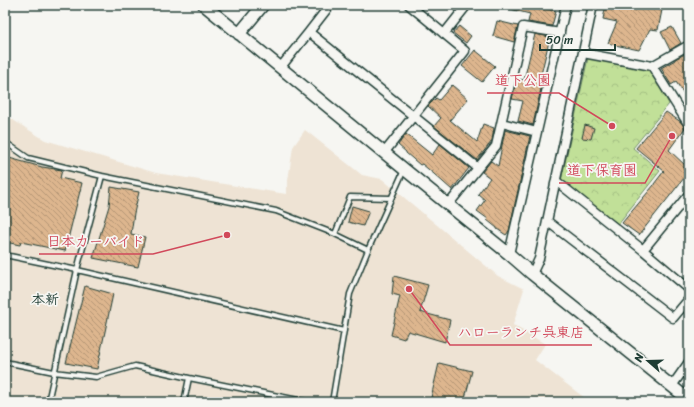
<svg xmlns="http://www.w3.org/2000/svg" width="694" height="407" font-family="Sriracha,'Klee One',sans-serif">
<defs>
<pattern id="park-crowns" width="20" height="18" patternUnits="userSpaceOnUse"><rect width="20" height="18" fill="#c1e098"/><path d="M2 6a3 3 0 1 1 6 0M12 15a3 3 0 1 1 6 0" fill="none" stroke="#a5c184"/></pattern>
<pattern id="building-back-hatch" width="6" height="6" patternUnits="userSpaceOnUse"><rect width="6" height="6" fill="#ddb68e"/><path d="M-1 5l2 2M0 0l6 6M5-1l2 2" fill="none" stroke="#b39575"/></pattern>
</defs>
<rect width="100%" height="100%" fill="#f6f6f2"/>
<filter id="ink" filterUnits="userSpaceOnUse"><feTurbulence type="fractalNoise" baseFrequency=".025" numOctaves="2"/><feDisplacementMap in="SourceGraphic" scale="8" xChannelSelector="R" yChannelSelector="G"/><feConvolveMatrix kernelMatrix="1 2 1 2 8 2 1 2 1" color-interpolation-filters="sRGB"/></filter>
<g filter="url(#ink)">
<path fill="#eee3d4" d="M5,115L45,140L156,173L286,194L293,147L305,130L362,175L382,179L498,276L524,289L513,325L545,344L535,360L590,402H5Z"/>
<path fill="url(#park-crowns)" stroke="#708e66" d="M588,58L650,70L669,104L633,148L660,171L618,224L561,181Z"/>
<path fill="url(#building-back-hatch)" stroke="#1f3d34" d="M507,5H535V6L556,11L552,26L528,22L530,14L506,8Z
M606,5H642L662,10L658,30L650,29L639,50L615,45L608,43L617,22L603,19Z
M497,21L518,26L514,42L493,36Z
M459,26L471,36L466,43L453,33Z
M672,27L681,43L670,50L661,32Z
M535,34L550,37L539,83L542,84L533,125L518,121L523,101L512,99L517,79L524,80Z
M475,50L495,66L482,82L462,66Z
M689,52V101L676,82L671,85L661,68L675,60V59Z
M452,85L468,99L450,120L477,142L483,124L494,128L492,141L477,160L434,126L441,118L428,106L436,98L439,100Z
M666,112L681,122L685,128L669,150L686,166L683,169L688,173L639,235L622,223L654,185V184L664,171L636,148Z
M585,125L594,128L591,139L582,138Z
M505,130L530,136L509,231L506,235L497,229V228L487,220L488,219L477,211L485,200L478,194L490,178L482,172L491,161L498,166Z
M406,134L432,155L440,144L469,168L452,190L434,174L422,164L420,165L406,153V152L398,145Z
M9,158L42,167L62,170L60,178L82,183L65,251L21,242L20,245L5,242V175Z
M111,187L139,192L134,213L131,234L145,237L138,267L93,258L109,206Z
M352,206L369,211L363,226L348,222Z
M394,276L428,285L420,312L450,320L445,342L408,331L404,339L391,335L400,296L392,294Z
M85,286L113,294L97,369L66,363Z
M439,363L472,371L464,402L455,399V402H430Z"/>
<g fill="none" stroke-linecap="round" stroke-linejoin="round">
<g stroke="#1f3d34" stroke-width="7">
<path id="lane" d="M5,142L28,158L102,176L276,211L335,234L368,250
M335,234L350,197L391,198
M5,255L77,270L344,331
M5,362L54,372L96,377L135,366L189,378
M48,402L77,270L102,176
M184,402L189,378L308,402
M332,402L350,294L368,250L404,170"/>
</g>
<g stroke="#1f3d34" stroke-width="11">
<path id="street" d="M330,5L309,32L478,168L448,205
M444,34L467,5
M583,53L652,66L689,45
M652,66L689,125
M280,68L309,32
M502,123L537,132
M384,153L465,51L409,5
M478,168L496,146L523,27L560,33
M556,181L643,250L689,289
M547,221L673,318L689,299
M643,250L689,194
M509,254L566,5
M532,274L539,259L593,5
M672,386L689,362"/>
</g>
<g stroke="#1f3d34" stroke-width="14">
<path id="secondary" d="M204,5L404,169L509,254L532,274L689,400
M239,34L263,5"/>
</g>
<use href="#lane" stroke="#f6f6f2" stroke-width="4"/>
<use href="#street" stroke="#f6f6f2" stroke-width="8"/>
<use href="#secondary" stroke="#f6f6f2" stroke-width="11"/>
</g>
</g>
<g text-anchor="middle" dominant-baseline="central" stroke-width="3.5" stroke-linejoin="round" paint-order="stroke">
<g font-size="14" font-weight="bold" fill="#1f3d34" stroke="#f6f6f2">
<text x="45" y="299">本新</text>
</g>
</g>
<path fill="none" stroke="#d1495b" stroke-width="1.5" d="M612 126L559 93H487M672 136L645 183H559M227 235L153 254H39M409 289L450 345H592"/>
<g fill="#d1495b" stroke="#f6f6f2" stroke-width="1.5">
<circle cx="612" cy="126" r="4"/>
<circle cx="672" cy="136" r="4"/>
<circle cx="227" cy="235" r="4"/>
<circle cx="409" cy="289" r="4"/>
</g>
<g font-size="14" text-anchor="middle" font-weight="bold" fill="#d1495b" stroke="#f6f6f2" stroke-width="3.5" stroke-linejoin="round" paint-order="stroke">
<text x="523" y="85">道下公園</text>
<text x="602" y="175">道下保育園</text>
<text x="96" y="246">日本カーバイド</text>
<text x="521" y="337">ハローランチ呉東店</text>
</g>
<rect width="694" height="407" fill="none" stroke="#f6f6f2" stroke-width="20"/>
<rect x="10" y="10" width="674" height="387" fill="none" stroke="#1f3d34" stroke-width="1.5" filter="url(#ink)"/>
<g transform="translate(648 361) rotate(290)" stroke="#f6f6f2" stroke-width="3" paint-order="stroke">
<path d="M0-3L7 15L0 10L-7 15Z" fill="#1f3d34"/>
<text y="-6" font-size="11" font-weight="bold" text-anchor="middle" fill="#1f3d34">N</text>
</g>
<path d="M540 44v6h75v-6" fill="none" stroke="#1f3d34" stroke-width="2"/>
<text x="546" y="44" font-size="12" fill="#1f3d34" stroke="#f6f6f2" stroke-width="3" paint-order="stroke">50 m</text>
</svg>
